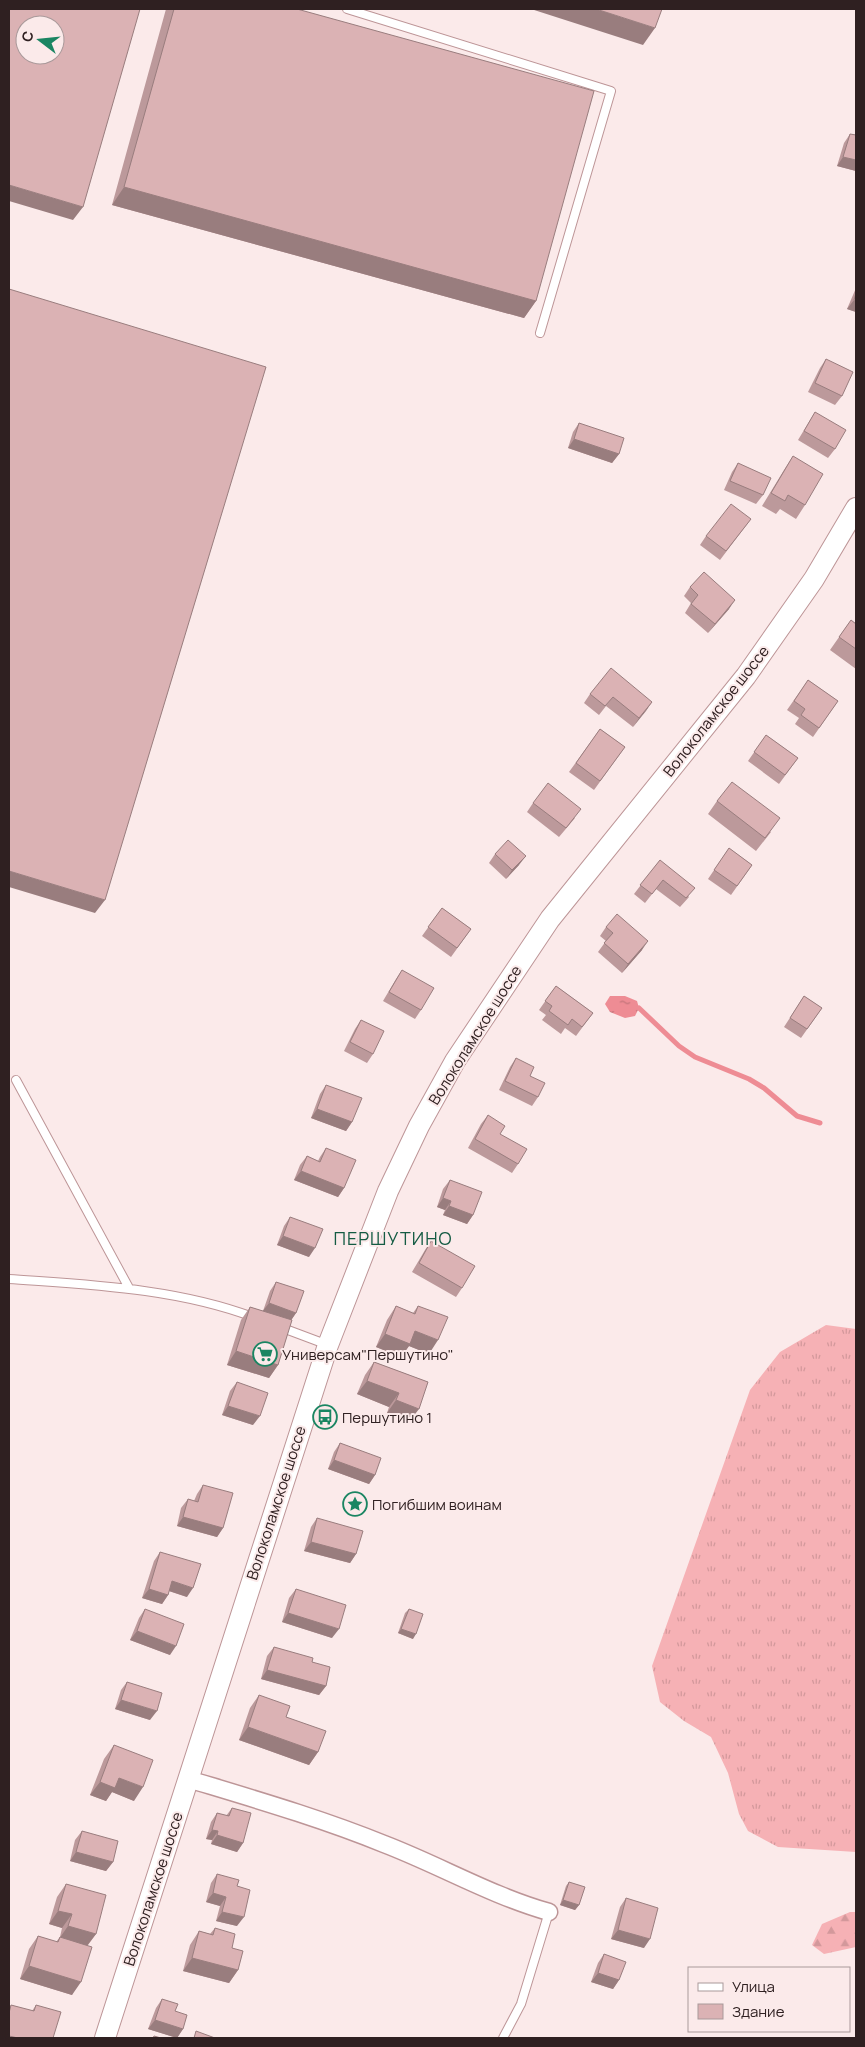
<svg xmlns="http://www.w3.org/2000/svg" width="865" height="2047" font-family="Manrope,sans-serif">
<defs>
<pattern id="grass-tufts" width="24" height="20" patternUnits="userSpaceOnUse" patternTransform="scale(1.25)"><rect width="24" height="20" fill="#f6b1b5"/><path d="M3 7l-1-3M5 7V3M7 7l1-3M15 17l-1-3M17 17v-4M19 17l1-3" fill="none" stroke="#d3989b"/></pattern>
<pattern id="forest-firs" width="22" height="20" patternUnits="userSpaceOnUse" patternTransform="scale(1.25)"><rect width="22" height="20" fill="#f6b1b5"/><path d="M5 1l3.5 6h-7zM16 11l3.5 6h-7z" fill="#d3989b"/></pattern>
<pattern id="water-ripples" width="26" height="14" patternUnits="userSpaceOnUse" patternTransform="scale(1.25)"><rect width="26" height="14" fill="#ee8c94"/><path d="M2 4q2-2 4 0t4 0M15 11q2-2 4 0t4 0" fill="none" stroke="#c17278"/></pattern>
</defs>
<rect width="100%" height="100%" fill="#fbeaea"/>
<path fill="url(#grass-tufts)" d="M826,1325L856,1329V1852L778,1847L748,1831L739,1814L728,1773L711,1737L684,1721L660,1702L652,1666L750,1390L780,1352Z"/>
<path fill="url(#forest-firs)" d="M850,1912H856V1947L824,1954L812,1945L822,1924Z"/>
<path fill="url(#water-ripples)" d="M610,996H625L637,1001L639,1008L635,1016L625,1018L610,1012L605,1004Z"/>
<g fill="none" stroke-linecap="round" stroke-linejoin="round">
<path stroke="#ee8c94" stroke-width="5" d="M639,1008L679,1046L695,1057L749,1079L764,1088L797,1116L820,1123"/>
<g stroke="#bd9597" stroke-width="10">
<path id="service" d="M347,9L611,91L540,333
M16,1080L129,1288
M9,1279C91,1285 175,1288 253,1317
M280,1327L328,1345
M503,2038L521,2004L549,1912"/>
</g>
<g stroke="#bd9597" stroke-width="19">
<path id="minor" d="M188,1779C254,1799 320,1818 384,1844C439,1865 492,1896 549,1912"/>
</g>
<g stroke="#bd9597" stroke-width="22">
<path id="tertiary" d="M105,2038L328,1345L388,1191L419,1126L455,1061L550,919L746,676L814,579L856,508"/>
</g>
<use href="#service" stroke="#fff" stroke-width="8"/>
<use href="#minor" stroke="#fff" stroke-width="16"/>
<use href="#tertiary" stroke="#fff" stroke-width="20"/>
</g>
<path fill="#bc999b" d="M166,9H297L536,301L524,318L112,205Z
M850,134L856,171L837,166L844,143Z
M856,288V312L847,309Z
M826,359L842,396L835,405L808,392L820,368Z
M815,412L835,449L828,458L798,440Z
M579,423L619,454L612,463L568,448L573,432Z
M793,456L805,505L796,519L780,509L776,514L762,506L784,470Z
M738,463L763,495L756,504L724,490L732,472Z
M751,519L720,560L700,545L706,536Z
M690,587L729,609L708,633L685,613L691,603L684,596Z
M851,620L856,624V669L830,650Z
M808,680L838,701L813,737L795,724L799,718L787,710Z
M590,694L652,702L633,727L606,706L599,715L584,703Z
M600,729L625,747L594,790L569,772Z
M766,735L798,758L779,784L748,761Z
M717,801L771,832L756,851L708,814Z
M533,803L575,818L559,837L527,812Z
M729,848L752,865L731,895L708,879Z
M495,854L519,865L506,879L489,863Z
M660,860L689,897L680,907L656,889L645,903L634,894Z
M442,908L471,929L451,957L422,936Z
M606,927L642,950L622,973L598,952L606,941L600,936Z
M402,970L421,1010L415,1019L383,1001L396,979Z
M556,986L593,1013L576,1036L565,1028L561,1034L542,1020L546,1015L539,1010Z
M804,996L822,1008L801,1038L784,1027Z
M361,1020L373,1054L367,1063L344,1051L355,1029Z
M516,1058L530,1076L538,1097L532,1106L499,1090L510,1067Z
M326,1085L352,1122L346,1131L311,1118L320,1094Z
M488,1115L518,1164L512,1173L468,1148L481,1124Z
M326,1148L344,1188L338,1197L294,1180L300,1165L307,1156L318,1161L320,1157Z
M450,1180L473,1215L467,1224L443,1215L445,1210L437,1207L443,1189Z
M290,1217L309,1257L277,1245L284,1226Z
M431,1241L462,1288L456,1297L412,1272L425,1250Z
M276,1282L296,1313L291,1320L278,1365L269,1378L227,1365L241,1320L250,1307L263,1311L270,1291Z
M396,1306L413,1313L418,1306L429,1354L409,1346L401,1357L376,1347L387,1320Z
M374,1362L428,1382L409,1422L387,1413L389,1407L357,1394L365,1375Z
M237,1382L253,1425L222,1415L230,1391Z
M340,1443L375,1475L369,1484L328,1469L334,1452Z
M203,1485L223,1528L217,1537L177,1526L181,1508L188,1499L194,1501L197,1494Z
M317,1518L356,1554L350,1563L304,1551L311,1527Z
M160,1552L187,1597L169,1591L168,1595L162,1604L142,1598L154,1561Z
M296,1589L332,1638L282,1622L289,1598Z
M145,1609L170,1655L130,1640L139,1618Z
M409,1609L413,1639L398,1633L405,1613Z
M274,1647L312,1662L326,1686L319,1695L261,1679L267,1656Z
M127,1682L150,1720L115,1709L121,1690Z
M259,1695L286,1717L318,1752L309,1765L239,1740L250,1708Z
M114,1745L134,1801L112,1792L106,1801L90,1795L104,1759Z
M232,1808L243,1843L237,1852L211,1844L212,1840L206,1839L211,1822L217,1813L226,1816Z
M82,1831L113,1862L106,1871L70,1861L75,1840Z
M217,1874L237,1886V1926L216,1921L220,1906L206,1902L211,1883Z
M569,1882L579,1905L575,1910L560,1905L566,1886Z
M66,1884L96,1934L88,1945L72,1995L20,1979L29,1949L38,1936L56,1942L60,1937L62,1928L49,1924L57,1897Z
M626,1898L644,1948L611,1939L620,1907Z
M215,1928L232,1948L238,1970L229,1983L183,1971L190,1945L199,1931L210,1934Z
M604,1954L619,1980L613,1989L591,1982L598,1963Z
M162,1999L175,2011L183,2029L177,2038L148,2029L156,2008Z
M11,2005L32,2011L36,2005L53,2038H9V2008Z"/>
<path fill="#997d7e" d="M531,9H596L655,28L643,45Z
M843,157L856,160V171L837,166Z
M9,185L83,207L73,220L9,201Z
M124,187L536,301L524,318L112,205Z
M854,300L856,301V312L847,309Z
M574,439L619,454L612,463L568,448Z
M735,600L729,609L708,633L715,624Z
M652,702L646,711L633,727L639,718Z
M526,856L519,865L506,879L512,870Z
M9,871L105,900L95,913L9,887Z
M648,941L642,950L622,973L628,964Z
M317,1109L352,1122L346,1131L311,1118Z
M301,1171L344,1188L338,1197L294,1180Z
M443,1198L451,1201L445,1210L437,1207Z
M449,1206L473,1215L467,1224L443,1215Z
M283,1236L315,1248L309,1257L277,1245Z
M269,1303L296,1313L290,1322L262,1312Z
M415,1331L438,1340L429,1354L409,1346L401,1357L376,1347L385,1334Z
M236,1351L278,1365L269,1378L227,1365Z
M367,1381L399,1393L389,1407L357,1394Z
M396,1400L419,1409L409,1422L387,1413Z
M228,1406L260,1416L253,1425L222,1415Z
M334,1460L375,1475L369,1484L328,1469Z
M183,1517L223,1528L217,1537L177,1526Z
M311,1542L356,1554L350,1563L304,1551Z
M172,1581L193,1588L187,1597L166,1590Z
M149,1589L168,1595L162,1604L142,1598Z
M288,1613L339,1629L332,1638L282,1622Z
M401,1629L416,1634L413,1639L398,1633Z
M137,1631L176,1646L170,1655L130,1640Z
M267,1670L326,1686L319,1695L261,1679Z
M121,1700L157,1711L150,1720L115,1709Z
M248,1727L318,1752L309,1765L239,1740Z
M119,1778L143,1787L134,1801L112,1792L106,1801L90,1795L100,1782Z
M212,1830L218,1831L212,1840L206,1839Z
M217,1835L243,1843L237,1852L211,1844Z
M76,1852L113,1862L106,1871L70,1861Z
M213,1893L226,1897L220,1906L206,1902Z
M563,1900L579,1905L575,1910L560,1905Z
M58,1911L72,1914L62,1928L49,1924Z
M222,1912L244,1917L237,1926L216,1921Z
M68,1926L96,1934L86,1947L59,1939Z
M618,1930L650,1939L644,1948L611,1939Z
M192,1958L238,1970L229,1983L183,1971Z
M29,1966L81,1982L72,1995L20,1979Z
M598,1973L619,1980L613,1989L591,1982Z
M155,2020L183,2029L177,2038L148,2029Z
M9,2036L18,2038H9Z"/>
<path fill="#dbb2b4" stroke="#997d7e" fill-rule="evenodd" d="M9,9H140L83,207L9,185ZM25,25H55V55H25Z
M174,9H297L594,91L536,301L124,187Z
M596,9H662L655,28Z
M850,134L856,135V160L843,157Z
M9,289L266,367L105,900L9,871Z
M856,293V301L854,300Z
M826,359L853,372L842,396L815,383Z
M815,412L846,430L835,449L804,431Z
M579,423L624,438L619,454L574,439Z
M793,456L823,474L805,505L788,495L785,501L771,493Z
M738,463L771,478L763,495L730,481Z
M731,504L751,519L726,551L706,536Z
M704,572L735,600L715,624L691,604L698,595L690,587Z
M851,620L856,624V649L839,637Z
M611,668L652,702L639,718L613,697L605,706L590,694Z
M808,680L838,701L819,728L801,715L805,709L794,701Z
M600,729L625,747L600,781L576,763Z
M766,735L798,758L785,775L754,752Z
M732,782L780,818L765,838L717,801Z
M548,783L581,809L566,828L533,803Z
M508,840L526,856L512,870L495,854Z
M729,848L752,865L737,886L714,870Z
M660,860L695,888L686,898L663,880L652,894L640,885Z
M442,908L471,929L457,948L428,927Z
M617,914L648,941L628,964L604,943L613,933L606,927Z
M402,970L434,988L421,1010L389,992Z
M556,986L593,1013L582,1027L572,1019L568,1025L549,1011L552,1006L545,1001Z
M804,996L822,1008L807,1029L790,1018Z
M361,1020L384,1031L373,1054L350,1042Z
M516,1058L534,1067L530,1076L545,1083L538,1097L505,1081Z
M326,1085L362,1098L352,1122L317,1109Z
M488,1115L505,1126L500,1134L527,1149L518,1164L475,1139Z
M326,1148L356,1160L344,1188L301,1171L307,1156L320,1162Z
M450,1180L482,1192L473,1215L449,1206L451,1201L443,1198Z
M290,1217L323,1229L315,1248L283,1236Z
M431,1241L475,1266L462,1288L419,1263Z
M276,1282L304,1291L296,1313L269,1303Z
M396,1306L415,1314L418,1306L448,1317L438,1340L415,1331L410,1344L385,1334Z
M250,1307L292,1320L278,1365L236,1351Z
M374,1362L428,1382L419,1409L396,1400L399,1393L367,1381Z
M237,1382L268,1393L260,1416L228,1406Z
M340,1443L381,1458L375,1475L334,1460Z
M203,1485L233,1493L223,1528L183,1517L188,1499L198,1502Z
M317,1518L363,1531L356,1554L311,1542Z
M160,1552L201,1564L193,1588L172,1581L168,1595L149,1589Z
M296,1589L346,1605L339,1629L288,1613Z
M145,1609L184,1624L176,1646L137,1631Z
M409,1609L423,1614L416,1634L401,1629Z
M274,1647L313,1658L312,1662L330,1667L326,1686L267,1670Z
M127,1682L162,1693L157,1711L121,1700Z
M259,1695L290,1706L286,1717L326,1731L318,1752L248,1727Z
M114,1745L153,1760L143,1787L119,1778L115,1788L100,1782Z
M232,1808L251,1813L243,1843L217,1835L218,1831L212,1830L217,1813L229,1816Z
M82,1831L118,1841L113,1862L76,1852Z
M217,1874L239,1880L237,1886L250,1890L244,1917L222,1912L226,1897L213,1893Z
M569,1882L585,1887L579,1905L563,1900Z
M66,1884L106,1895L96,1934L68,1926L72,1914L58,1911Z
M626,1898L658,1908L650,1939L618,1930Z
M215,1928L235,1934L232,1948L243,1951L238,1970L192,1958L199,1931L213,1935Z
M38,1936L58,1942L60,1937L92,1947L81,1982L29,1966Z
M604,1954L626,1962L619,1980L598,1973Z
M162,1999L178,2004L175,2011L187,2015L183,2029L155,2020Z
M11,2005L34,2011L36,2005L61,2012L53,2038H18L9,2036V2013Z
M196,2031L215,2038H194Z
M154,2036L161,2038H153Z"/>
<defs>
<g id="supermarket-ring" transform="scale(1.25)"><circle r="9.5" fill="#fbeaea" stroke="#1a8562" stroke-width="1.5"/><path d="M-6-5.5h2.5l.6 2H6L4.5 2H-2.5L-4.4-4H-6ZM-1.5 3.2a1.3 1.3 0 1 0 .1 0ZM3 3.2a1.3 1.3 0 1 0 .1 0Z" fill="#1a8562"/></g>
<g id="bus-ring" transform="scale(1.25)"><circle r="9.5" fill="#fbeaea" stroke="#1a8562" stroke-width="1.5"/><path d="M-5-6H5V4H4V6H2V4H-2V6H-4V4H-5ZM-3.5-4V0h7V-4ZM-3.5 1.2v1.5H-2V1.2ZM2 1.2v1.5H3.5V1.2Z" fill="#1a8562"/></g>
<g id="sight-ring" transform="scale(1.25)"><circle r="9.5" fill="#fbeaea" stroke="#1a8562" stroke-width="1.5"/><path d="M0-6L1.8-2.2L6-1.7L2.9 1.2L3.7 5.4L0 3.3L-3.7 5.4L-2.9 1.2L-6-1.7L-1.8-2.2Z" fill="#1a8562"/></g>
</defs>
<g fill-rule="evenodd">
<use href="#supermarket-ring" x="265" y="1354"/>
<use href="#bus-ring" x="325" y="1417"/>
<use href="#sight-ring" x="355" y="1504"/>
</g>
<g text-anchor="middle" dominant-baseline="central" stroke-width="4" stroke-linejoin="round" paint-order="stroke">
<g font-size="15" fill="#2f2021" stroke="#fbeaea">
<text transform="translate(716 711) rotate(-52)">Волоколамское шоссе</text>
<text transform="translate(475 1035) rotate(-58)">Волоколамское шоссе</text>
<text transform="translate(276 1503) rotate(-72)">Волоколамское шоссе</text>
<text transform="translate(153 1889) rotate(-72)">Волоколамское шоссе</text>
</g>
<g font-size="15" fill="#2f2021" stroke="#fbeaea" text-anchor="start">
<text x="282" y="1354">Универсам"Першутино"</text>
<text x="342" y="1417">Першутино 1</text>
<text x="372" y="1504">Погибшим воинам</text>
</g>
<g font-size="18" letter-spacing="1" fill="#145b43" stroke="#fbeaea">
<text x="393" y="1238">ПЕРШУТИНО</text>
</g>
</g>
<rect width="865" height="2047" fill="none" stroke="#2f2021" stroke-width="20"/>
<rect x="688" y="1967" width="162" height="65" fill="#fbeaea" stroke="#a9999a"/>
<rect x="698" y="1983" width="25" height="8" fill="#ffffff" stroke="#a9999a"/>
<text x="732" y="1992" font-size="15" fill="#2f2021">Улица</text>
<rect x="698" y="2004" width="25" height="15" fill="#dbb2b4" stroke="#a9999a"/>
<text x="732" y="2017" font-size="15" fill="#2f2021">Здание</text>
<g transform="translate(40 40) rotate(286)"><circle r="24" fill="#fbeaea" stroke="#a9999a"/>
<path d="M0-4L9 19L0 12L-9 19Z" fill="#1a8562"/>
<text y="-8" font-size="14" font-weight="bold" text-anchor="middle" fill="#2f2021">С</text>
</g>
</svg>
